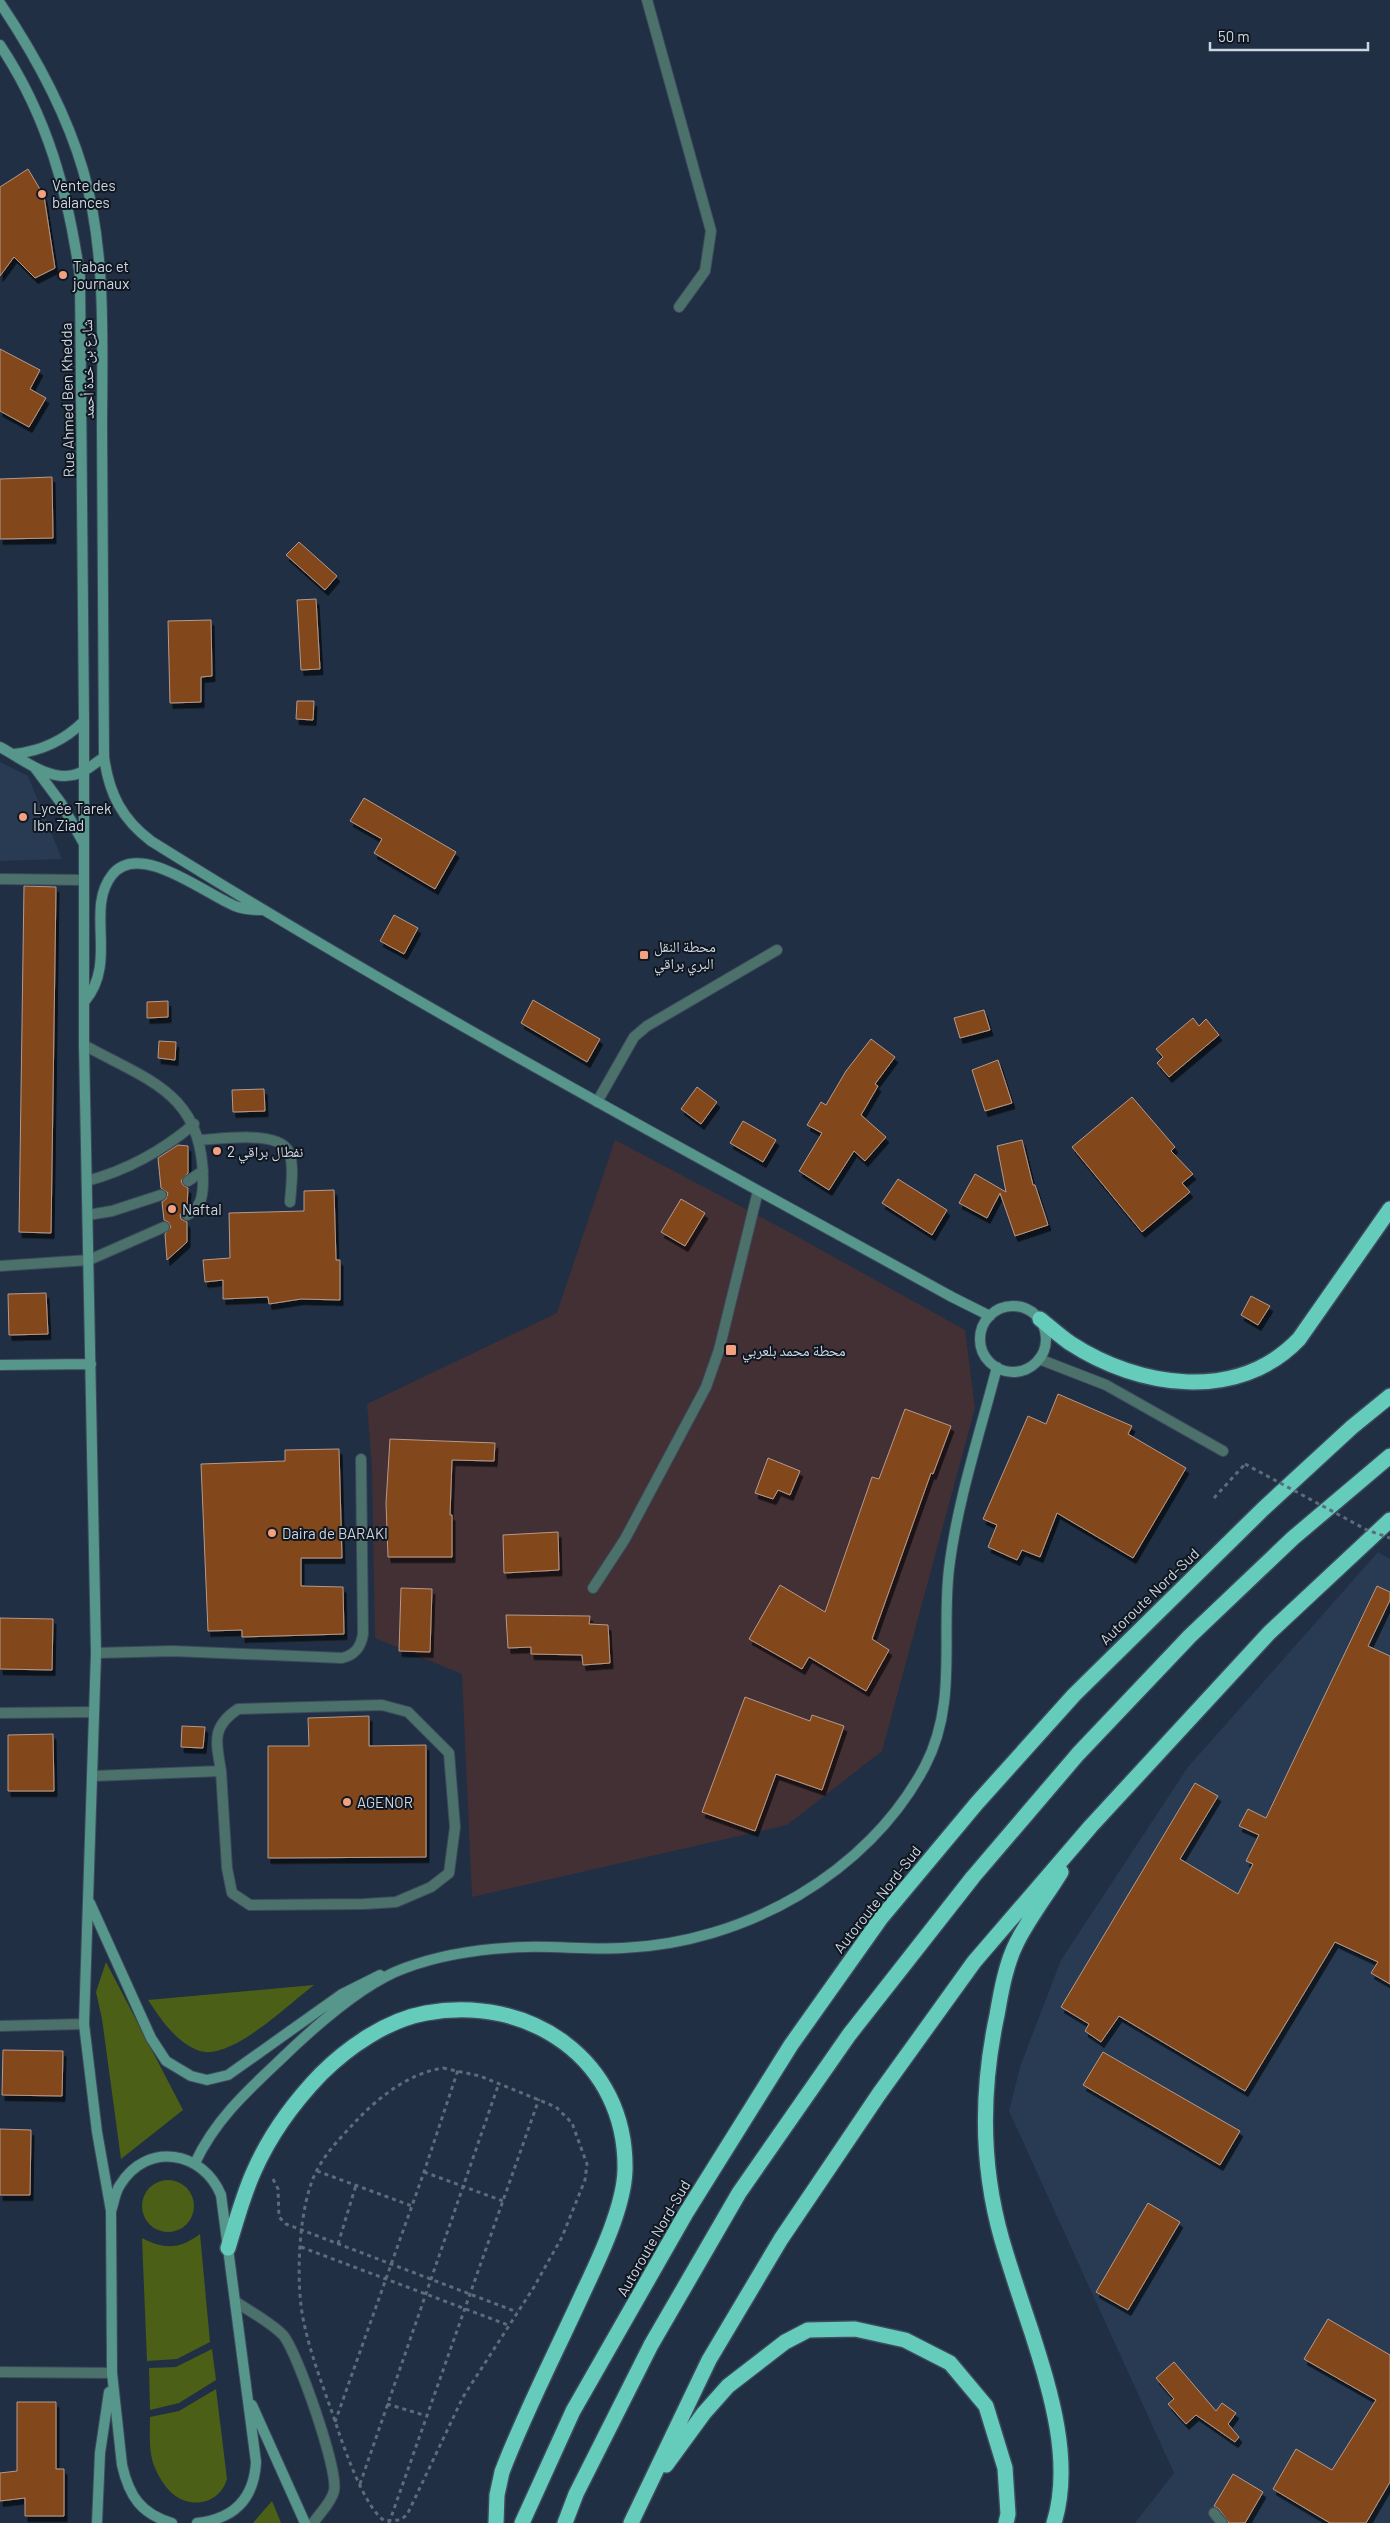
<svg xmlns="http://www.w3.org/2000/svg" width="1390" height="2523" font-family="Barlow,'Noto Naskh Arabic',sans-serif">
<defs>
<filter id="shadow"><feDropShadow dx="3" dy="5.5" stdDeviation="0" flood-color="#0009"/></filter>
</defs>
<rect width="100%" height="100%" fill="#202f43"/>
<path fill="#283b53" d="M0,762L28,776L62,859L0,861Z
M1378,1552L1390,1559V2523H1135L1174,2473L1009,2111L1021,2064L1061,1960L1188,1767Z"/>
<path fill="#433035" d="M615,1140L787,1231L965,1330L975,1408L882,1751L787,1825L472,1897L462,1674L375,1638L372,1467L367,1404L557,1313Z"/>
<path fill="#4b5f17" d="M106,1962L183,2110L121,2159L102,2019L96,1992Z
M314,1985C290,2003 231,2061 200,2051C176,2043 161,2019 148,2000Z
M142 2206a26 26 0 1 1 52 0a26 26 0 1 1-52 0Z
M200,2234L210,2342L177,2359L147,2361L142,2238C165,2250 180,2249 200,2234Z
M212,2349L216,2380L179,2403L150,2410L149,2368L176,2367Z
M216,2389L227,2479C221,2501 196,2509 177,2497C168,2491 160,2480 156,2470C148,2455 150,2433 150,2417L179,2411Z
M272,2501L281,2523H253Z"/>
<path fill="#83461d" stroke="#b69a89" filter="url(#shadow)" d="M28,169L44,196L55,268L35,278L14,257L0,276V187Z
M0,349L40,370L30,389L46,398L29,427L0,411Z
M52,477L53,538L0,539V479Z
M299,542L337,576L325,590L286,555Z
M316,599L320,669L301,670L297,600Z
M211,620L212,676L201,677V702L170,703L168,621Z
M297,701H314L313,720L296,719Z
M364,798L456,852L435,889L374,853L382,839L350,821Z
M24,886L56,887L51,1233L19,1232Z
M394,915L418,928L404,954L380,941Z
M533,1000L600,1039L587,1062L521,1023Z
M168,1001V1017L147,1018V1002Z
M984,1010L990,1030L960,1038L954,1018Z
M1193,1018L1199,1026L1206,1019L1219,1035L1169,1077L1157,1063L1163,1057L1156,1049Z
M871,1039L895,1057L875,1084L878,1086L861,1115L886,1137L865,1161L854,1151L829,1190L799,1171L822,1133L807,1125L821,1102L826,1105L846,1071Z
M159,1041L176,1042L175,1060L158,1058Z
M998,1060L1012,1103L985,1111L972,1070Z
M697,1087L717,1102L701,1124L681,1109Z
M264,1089L265,1111L233,1112L232,1090Z
M1132,1097L1175,1147L1171,1151L1193,1174L1182,1183L1190,1192L1142,1232L1072,1147Z
M743,1121L776,1140L763,1162L730,1143Z
M1022,1140L1033,1185H1035L1048,1225L1015,1236L1000,1193L987,1218L959,1203L975,1174L1006,1192L997,1146Z
M178,1145L188,1146V1173L181,1181L183,1185L188,1188L187,1207L180,1215L181,1219L187,1222V1242L167,1260L165,1234L171,1227L168,1222L164,1220L162,1202L166,1199L168,1193L161,1188L158,1158Z
M898,1179L947,1210L932,1235L882,1203Z
M334,1190L336,1260H340V1300L301,1299L269,1304L268,1297L223,1299V1280L205,1282L203,1260L230,1258L229,1213L304,1211V1191Z
M681,1199L705,1213L685,1246L661,1232Z
M46,1293L48,1334L9,1335L8,1294Z
M1251,1296L1270,1306L1258,1325L1241,1315Z
M1058,1394L1132,1426L1128,1434L1186,1468L1133,1558L1057,1513L1040,1557L1022,1550L1017,1560L988,1547L997,1525L983,1519L1028,1416L1046,1424Z
M905,1409L951,1426L933,1474L931,1473L872,1639L889,1650L866,1691L809,1657L802,1669L749,1639L780,1585L825,1612L872,1477L879,1479Z
M390,1439L495,1443L494,1461L452,1460L450,1515H452V1557H388L386,1503Z
M339,1449L342,1558H301V1586L343,1587L344,1634L242,1637V1630L208,1631L201,1464L285,1461V1450Z
M768,1458L800,1471L790,1495L778,1490L773,1499L755,1493Z
M558,1532L559,1570L504,1573L503,1535Z
M1377,1586L1390,1592V1600L1368,1646L1390,1656V1984L1371,1973L1378,1962L1335,1942L1245,2091L1119,2016L1101,2042L1085,2031L1089,2024L1061,2007L1195,1783L1218,1796L1180,1859L1238,1894L1253,1864L1246,1861L1259,1835L1239,1826L1248,1809L1266,1818Z
M401,1588L432,1589L430,1652L399,1651Z
M506,1615L590,1616L589,1624L608,1625L610,1663L583,1665L582,1655L531,1654V1647L508,1648Z
M0,1618L53,1619L52,1670L0,1669Z
M745,1697L810,1721L812,1715L844,1726L822,1790L776,1774L755,1831L702,1812Z
M369,1716V1746L426,1745V1857L268,1858V1746H309L308,1718Z
M182,1726L205,1727L203,1748L181,1747Z
M53,1734L54,1791H8V1735Z
M3,2050L63,2051L62,2096L2,2095Z
M1103,2052L1240,2131L1220,2165L1083,2085Z
M0,2129L31,2130L30,2195H0Z
M1148,2203L1180,2222L1128,2310L1096,2292Z
M1328,2319L1390,2355V2482L1366,2523H1330L1273,2489L1296,2449L1332,2470L1376,2400L1304,2359Z
M1174,2362L1216,2411L1222,2403L1236,2413L1228,2424L1239,2437L1235,2442L1196,2415L1186,2424L1168,2404L1174,2399L1156,2378Z
M17,2402H56V2469H64V2516H25V2498L0,2501V2473L17,2471Z
M1233,2474L1263,2492L1245,2523H1229L1219,2509L1214,2506Z"/>
<g fill="none" stroke-linecap="round" stroke-linejoin="round">
<g stroke="#3c4a5d" stroke-width="12">
<path id="lane" d="M0,879L84,880
M84,1045C149,1081 203,1093 203,1180C203,1194 202,1208 187,1215
M597,1102L634,1037L647,1026L777,950
M200,1140C221,1139 284,1129 290,1155C294,1169 291,1188 290,1202
M87,1181C128,1170 161,1152 194,1124
M188,1181L203,1171
M88,1215L112,1211L161,1195
M0,1266L89,1260L164,1227
M1039,1359L1106,1385L1223,1451
M593,1588L625,1539L706,1387L719,1350L758,1191
M96,1653L173,1651L342,1658C355,1655 361,1647 363,1634L361,1459
M93,1776L221,1771L227,1868L232,1893L250,1905L364,1904L396,1902L431,1887L449,1873L455,1827L449,1753L408,1712L382,1705L238,1709C211,1727 216,1742 221,1771
M236,2302C251,2312 270,2322 283,2335C297,2351 339,2471 334,2491C331,2503 320,2513 313,2523"/>
</g>
<g stroke="#3c4a5d" stroke-width="12">
<path id="street" d="M647,0L711,231L705,271L679,307
M0,1713L94,1712
M0,2026L84,2024
M0,2372L112,2373
M1214,2513L1222,2523"/>
</g>
<g stroke="#3c4a5d" stroke-width="12">
<path id="secondary" d="M0,3C35,55 65,109 83,170C107,253 102,344 102,430C103,539 103,648 104,757C109,794 122,819 151,841C412,1004 683,1149 952,1297L990,1316
M0,45C48,117 68,193 80,277L84,721V1045L96,1653L84,2024L97,2132L111,2211
M0,747C21,758 48,781 73,775C84,773 94,764 104,757
M14,754C42,751 64,741 84,721
M35,768L61,803L83,842
M85,1001C118,962 85,909 112,875C139,840 205,894 235,906C243,909 252,910 261,910
M980 1339a33 33 0 1 1 66 0a33 33 0 1 1-66 0Z
M0,1365L91,1364
M90,1903L151,2038L166,2061L191,2076L207,2080L228,2075L342,1994L380,1975
M195,2163C215,2120 247,2091 281,2059C313,2028 363,1983 405,1968C442,1954 487,1948 526,1947C558,1946 591,1950 623,1948C744,1943 868,1874 925,1766C958,1703 941,1636 949,1569C957,1502 980,1433 997,1367
M252,2405L305,2523
M97,2523L100,2453L109,2392
M172,2523C141,2514 129,2496 122,2465L112,2373L111,2211C114,2203 115,2192 120,2185C147,2141 203,2151 221,2195L256,2462C254,2499 234,2519 197,2523"/>
</g>
<g stroke="#3c4a5d" stroke-width="18">
<path id="highway" d="M1040,1319C1050,1327 1060,1336 1070,1343C1139,1388 1238,1403 1299,1339L1390,1209
M228,2248C236,2222 243,2195 254,2171C270,2135 293,2103 321,2074C348,2047 387,2020 426,2013C529,1994 627,2060 625,2170C624,2208 598,2261 582,2295C555,2354 525,2412 502,2472L497,2495L496,2523
M666,2465L704,2413L728,2386L785,2342L808,2330L855,2329L905,2340L950,2363L986,2406L1005,2468L1008,2514L1006,2523
M522,2523L573,2411L686,2213L791,2045L881,1918L977,1803L1074,1695L1263,1509L1352,1427L1390,1396
M565,2523L576,2494L651,2345L739,2193L849,2035L973,1877L1078,1754L1190,1636L1293,1538L1390,1456
M631,2523L709,2360L781,2239L879,2094L974,1962L1091,1826L1269,1633L1390,1520
M1054,2523C1073,2461 1050,2390 1031,2330C1021,2300 1011,2271 1002,2240C981,2167 981,2090 997,2015C1001,1992 1006,1963 1017,1942C1029,1918 1047,1895 1061,1872"/>
</g>
<path stroke="#5e6b7c" stroke-width="3" stroke-dasharray="4 4" stroke-linecap="butt" d="M1214,1498L1245,1464
M443,2068L480,2076L556,2107L572,2123L587,2164L585,2180L562,2237L534,2287L463,2397L407,2515L400,2520L385,2521C365,2509 344,2448 336,2424C325,2391 311,2357 304,2323C295,2285 298,2205 317,2170C327,2151 343,2135 357,2120C380,2096 410,2073 443,2068Z
M317,2171L412,2206
M424,2172L503,2201
M273,2179L278,2189L279,2217L286,2224L517,2312
M338,2244L356,2185
M301,2247L508,2325
M387,2404L427,2416
M335,2422L424,2172L458,2070
M360,2484L499,2083
M389,2523L539,2099"/>
<use href="#lane" stroke="#4b716a" stroke-width="10"/>
<use href="#street" stroke="#4b716a" stroke-width="10"/>
<use href="#secondary" stroke="#57968b" stroke-width="10"/>
<use href="#highway" stroke="#65ccbc" stroke-width="15"/>
<path stroke="#5e6b7c" stroke-width="3" stroke-dasharray="4 4" stroke-linecap="butt" d="M1245,1464L1367,1530L1390,1538"/>
</g>
<g fill="#f2a07f" stroke="#101720" stroke-width="2">
<circle cx="42" cy="194" r="5"/>
<circle cx="63" cy="275" r="5"/>
<circle cx="23" cy="817" r="5"/>
<rect x="639" y="950" width="10" height="10" rx="2.5"/>
<circle cx="217" cy="1151" r="5"/>
<circle cx="172" cy="1209" r="5"/>
<rect x="725" y="1344" width="12" height="12" rx="2.5"/>
<circle cx="272" cy="1533" r="5"/>
<circle cx="347" cy="1802" r="5"/>
</g>
<g text-anchor="middle" dominant-baseline="central" stroke-width="4" stroke-linejoin="round" paint-order="stroke">
<g font-size="15" fill="#cdd7e3" stroke="#101720" text-anchor="start">
<text x="52" y="185">Vente des<tspan x="52" dy="17">balances</tspan></text>
<text x="73" y="266">Tabac et<tspan x="73" dy="17">journaux</tspan></text>
<text x="33" y="808">Lycée Tarek<tspan x="33" dy="17">Ibn Ziad</tspan></text>
<text x="654" y="946">محطة النقل<tspan x="654" dy="17">البري براقي</tspan></text>
<text x="227" y="1151">نفطال براقي 2</text>
<text x="182" y="1209">Naftal</text>
<text x="742" y="1350">محطة محمد بلعربي</text>
<text x="282" y="1533">Daira de BARAKI</text>
<text x="357" y="1802">AGENOR</text>
</g>
<g font-size="15" fill="#cdd7e3" stroke="#101720">
<text transform="translate(87 369) rotate(-91)">شارع بن خدة أحمد</text>
<text transform="translate(67 400) rotate(-91)">Rue Ahmed Ben Khedda</text>
<text transform="translate(1149 1596) rotate(-44)">Autoroute Nord-Sud</text>
<text transform="translate(877 1899) rotate(-52)">Autoroute Nord-Sud</text>
<text transform="translate(653 2238) rotate(-60)">Autoroute Nord-Sud</text>
</g>
</g>
<path d="M1210 42v8h158v-8" fill="none" stroke="#cdd7e3" stroke-width="2.5"/>
<text x="1218" y="42" font-size="15" fill="#cdd7e3" stroke="#101720" stroke-width="4" paint-order="stroke">50 m</text>
</svg>
